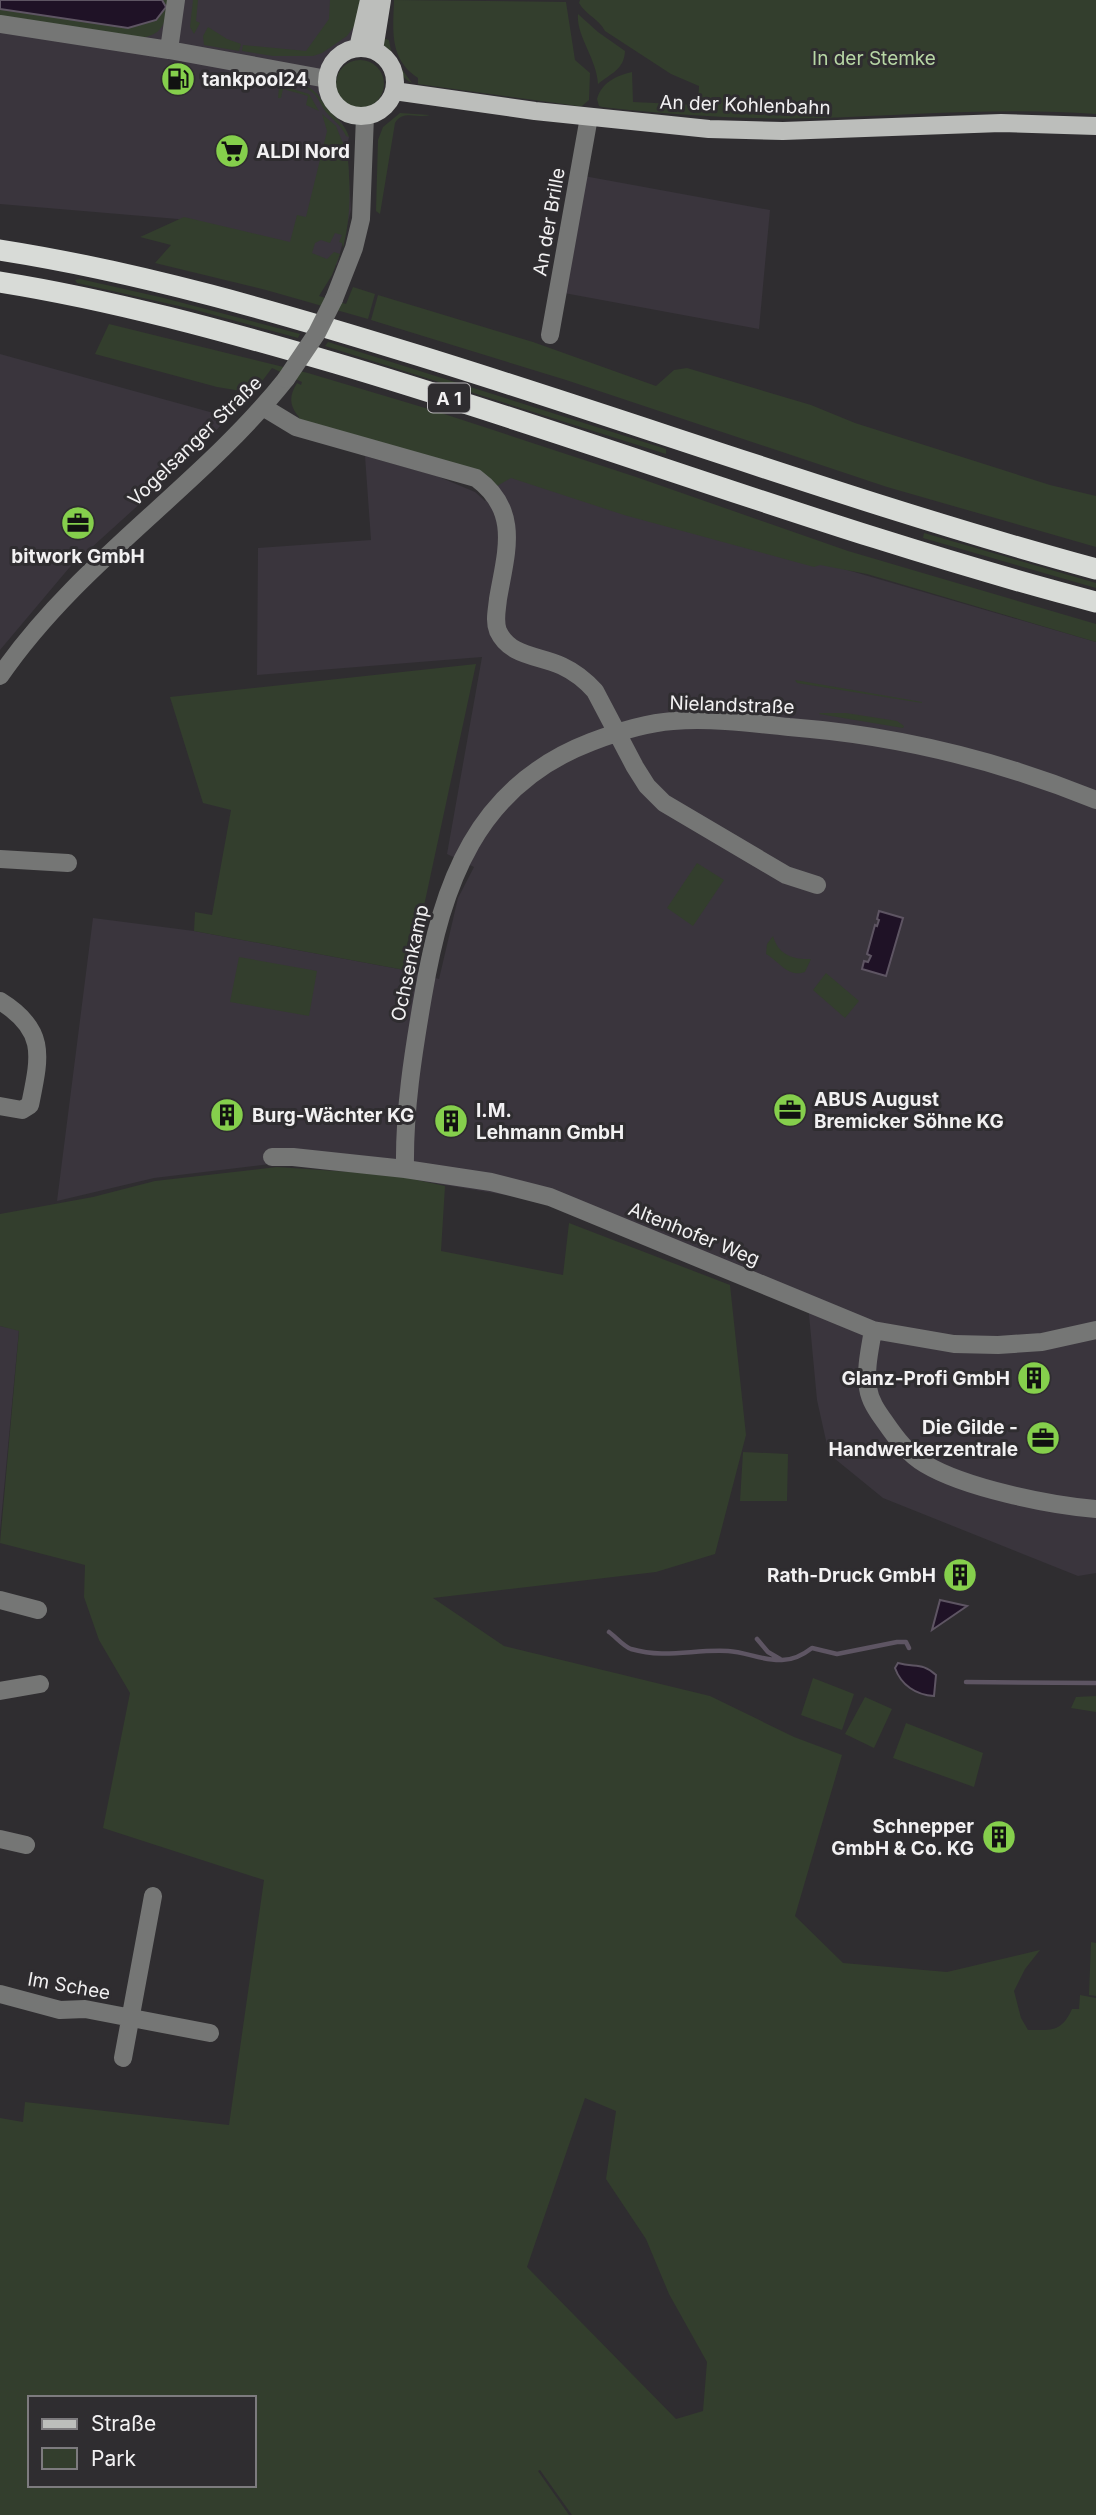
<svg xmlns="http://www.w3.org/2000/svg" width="1096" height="2515" font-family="Inter,sans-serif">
<rect width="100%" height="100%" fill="#2f2d30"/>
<path fill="#3a353d" d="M0,0H366L352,41L323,61L319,85L322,100L326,107L342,123L349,137L347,146L351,210L337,265L289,244L178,219L0,204Z
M584,176L770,210L759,329L564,293Z
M0,354L228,417L198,451L69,568L0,650Z
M365,456L437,476L475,492L485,501L498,469L1096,642V1573L1078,1576L883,1498L829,1454L817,1400L808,1304L541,1201L355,1170L278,1163L154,1178L57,1201L93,918L194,931L410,971L439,979L458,898L474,867L447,854L482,657L257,675L258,548L371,540Z
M0,1326L19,1330L0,1531Z"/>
<path fill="#333e2d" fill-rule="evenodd" d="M0,0H170C166,20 164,35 141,38L0,17Z
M193,0H198L196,21L200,23L194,34L190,27Z
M330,0H366L355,25L347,36L322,53L313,56H273L242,51L243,45L306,51L329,19Z
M394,0L566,2L575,60L590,73L589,100L582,106H578L418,84V78C389,59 393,31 394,0Z
M580,0H1096V114C1004,107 912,115 820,118C747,120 674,115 602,107L599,106L597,99C602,82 616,76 632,72L633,102L698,105L699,86L671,74L605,31C599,19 586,15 579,3Z
M578,14L598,32L625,51C624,70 611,73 598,84C597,59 576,36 578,14Z
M208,27L227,39L241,44L239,51L204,45L203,36Z
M382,38L389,40L392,56L412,83C398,76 383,53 382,38Z
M336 84a24 24 0 1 1 48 0a24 24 0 1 1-48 0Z
M237,73C263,78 284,87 309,94L319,111L306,105L308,96L283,89L281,98H278L279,88L240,78L237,86L235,85Z
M306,86C319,92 320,100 329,110C337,120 345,124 349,137L346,136C341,125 334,121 326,112C319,103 318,94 307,89Z
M400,113L430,115C418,119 403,109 395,123L380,214L376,211L378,140L383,127Z
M322,114L336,126L342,141L347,146C350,182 352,213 343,248L342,243L339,242L342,235L335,233L330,243L321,240L315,243L312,253L327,259L334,252L340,254L332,275L319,296L346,304L353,287L375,294L368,319L266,290L155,263L171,245L140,237L184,217L290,242L297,215L306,217L327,131Z
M80,279L164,298L300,334L298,338L192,309L77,283L75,280Z
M378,295L533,342L656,386L674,370L687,368L811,405L855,423L1050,485L1096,496V547L887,487L566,380L371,320Z
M109,324L308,373L432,410L636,477L848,551L1096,624V642L867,574L820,565L814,567L624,515L511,478L497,486L480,473L298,421L299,417C289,405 289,396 297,383L301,385L302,382L272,368L253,393L217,387L95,354Z
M328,342L666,449V454L325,346Z
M924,533L1096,583V588L923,538Z
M476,664L410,971L194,931L195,912L212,915L231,810L203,803L170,697Z
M795,680L922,702V703L797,683Z
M820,713H846L897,721L904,726L903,728L819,714Z
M697,863L724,880L693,926L667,908Z
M773,936C778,954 792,960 811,959L805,972C788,978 780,962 766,954L767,944Z
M239,957L317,971L309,1016L230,1002Z
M826,973L859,1001L845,1018L813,990Z
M277,1167L394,1175L445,1186L441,1251L563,1275L569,1223L730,1285L746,1435L715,1554L656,1572L433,1598L504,1646L710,1696L794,1737L842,1755L795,1916L843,1963L947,1972L1040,1950L1025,1969L1014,1991L1021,2018L1028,2030C1051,2030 1061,2033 1072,2009H1079L1080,1995L1096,1998V2515H572L540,2470L538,2471L569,2515H0V2118L23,2122L25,2102L229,2125L264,1880L103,1828L130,1693L99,1640L84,1597L85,1565L0,1543L19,1331L0,1326V1214L93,1197L155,1181ZM585,2098L616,2111L606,2179L646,2239L669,2294L707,2362L703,2411L676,2419L527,2267ZM30,2398H254V2485H30Z
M743,1452L788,1454L787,1501H740Z
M813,1678L854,1694L842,1730L801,1715Z
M1096,1696V1712L1071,1708L1076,1697Z
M865,1697L892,1709L874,1748L845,1734Z
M906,1723L983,1753L974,1787L893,1758Z
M1091,1942L1096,1943V1996L1089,1995Z"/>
<path fill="#1f1226" stroke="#5e5563" stroke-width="2" d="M0,0H162L166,7L156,20L128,28L0,9Z
M879,911L903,918L886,976L862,969L864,961L868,962L871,956L867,954L875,925L877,926L879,920L877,919Z
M940,1600L967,1606L932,1630Z
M898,1663C915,1668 922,1662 936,1675L934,1696C916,1695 901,1685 895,1668Z"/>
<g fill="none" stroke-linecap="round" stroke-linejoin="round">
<path stroke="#5e5563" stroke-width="4.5" d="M609,1632C616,1637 623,1646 631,1649C666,1659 693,1649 728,1651C746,1652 763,1661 782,1660C793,1660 803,1655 812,1648L837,1654L897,1642H906L909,1648
M757,1639L768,1652L780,1659
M966,1682L1096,1683"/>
<path stroke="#757675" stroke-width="18" d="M0,24L169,50L327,79
M169,50L176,0
M334,299L354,248L361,219L365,116
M550,335L589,117
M263,407L296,427L476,478C521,511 506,552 498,599C497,610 494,621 498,631C510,657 539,655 562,666C575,672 586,681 595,691L635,767L647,786L664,803L786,875L817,885
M0,676C79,561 200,487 286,379
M0,859L68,863
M0,1001C47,1030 40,1056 30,1105L22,1110L0,1106
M272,1157H293L405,1169L491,1182L550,1197L873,1330L954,1344L998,1345L1042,1342L1096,1330
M405,1169C404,1111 413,1054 423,996C442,884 476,786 591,742C617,732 646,723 673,721C711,718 751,723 789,727C894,735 998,760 1096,800
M873,1330C870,1349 865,1369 868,1388C870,1401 877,1411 885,1422C896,1438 908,1454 925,1464C965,1488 1049,1505 1096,1509
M0,1600L38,1610
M0,1691L40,1684
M0,1839L26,1845
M0,1994L60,2010L85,2009L210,2033
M123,2058L153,1896"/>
<path stroke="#bcbebb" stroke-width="18" d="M327 82a34 34 0 1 1 68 0a34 34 0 1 1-68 0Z
M358,48L369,0
M374,50L382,0
M394,91L535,111L709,129L783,131L1001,123L1096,126"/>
<path stroke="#d8dbd7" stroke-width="21" d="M0,250C141,272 281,313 417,355C644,425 867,507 1096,569
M0,282C113,300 225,331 335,363C590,438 839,535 1096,602"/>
<path stroke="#757675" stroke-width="18" d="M286,379L317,333L334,299"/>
</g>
<defs>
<g id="fuel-disc" transform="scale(1.75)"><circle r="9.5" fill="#85cf4c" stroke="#2f2d30"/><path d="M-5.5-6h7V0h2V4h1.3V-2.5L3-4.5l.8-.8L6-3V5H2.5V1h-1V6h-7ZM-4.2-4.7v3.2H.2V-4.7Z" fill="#111"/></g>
<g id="supermarket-disc" transform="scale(1.75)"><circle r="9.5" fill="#85cf4c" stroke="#2f2d30"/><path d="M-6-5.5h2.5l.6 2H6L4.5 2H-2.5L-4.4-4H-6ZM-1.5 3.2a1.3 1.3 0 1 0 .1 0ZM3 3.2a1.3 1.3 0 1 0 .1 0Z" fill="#111"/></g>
<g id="office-disc" transform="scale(1.75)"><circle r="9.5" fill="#85cf4c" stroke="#2f2d30"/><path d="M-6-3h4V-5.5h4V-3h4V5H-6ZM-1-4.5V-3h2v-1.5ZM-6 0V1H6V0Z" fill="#111"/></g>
<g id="building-disc" transform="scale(1.75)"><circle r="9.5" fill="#85cf4c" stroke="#2f2d30"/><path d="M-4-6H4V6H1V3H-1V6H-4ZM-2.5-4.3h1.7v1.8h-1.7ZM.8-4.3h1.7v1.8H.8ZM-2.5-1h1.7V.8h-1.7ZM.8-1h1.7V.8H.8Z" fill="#111"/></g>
</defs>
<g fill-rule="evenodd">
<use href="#fuel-disc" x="178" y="79"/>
<use href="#supermarket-disc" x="232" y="151"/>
<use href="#office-disc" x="78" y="523"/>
<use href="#office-disc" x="790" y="1110"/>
<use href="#building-disc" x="227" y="1115"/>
<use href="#building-disc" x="451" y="1121"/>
<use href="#building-disc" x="1034" y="1378"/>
<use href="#office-disc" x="1043" y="1438"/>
<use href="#building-disc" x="960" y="1575"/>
<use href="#building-disc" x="999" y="1837"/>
</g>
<g text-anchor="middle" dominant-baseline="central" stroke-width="6" stroke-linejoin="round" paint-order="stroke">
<rect fill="#2f2d30" stroke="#b8b6b8" stroke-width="2" x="428" y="383.5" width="42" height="29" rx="5"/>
<g font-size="18" font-weight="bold" fill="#f2f1f2">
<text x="449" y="398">A 1</text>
</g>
<g font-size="19" fill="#b7d6a5" stroke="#2f2d30">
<text x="874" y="58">In der Stemke</text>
</g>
<g font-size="19" font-weight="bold" fill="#f2f1f2" stroke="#2f2d30" text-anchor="start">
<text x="202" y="79">tankpool24</text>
<text x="256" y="151">ALDI Nord</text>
<text x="78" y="556" text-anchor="middle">bitwork GmbH</text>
<text x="814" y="1099">ABUS August<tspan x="814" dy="22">Bremicker Söhne KG</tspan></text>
<text x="476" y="1110">I.M.<tspan x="476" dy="22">Lehmann GmbH</tspan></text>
<text x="252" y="1115">Burg-Wächter KG</text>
<text x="1010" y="1378" text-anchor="end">Glanz-Profi GmbH</text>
<text x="1018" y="1427" text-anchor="end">Die Gilde -<tspan x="1018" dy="22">Handwerkerzentrale</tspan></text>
<text x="936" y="1575" text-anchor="end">Rath-Druck GmbH</text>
<text x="974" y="1826" text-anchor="end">Schnepper<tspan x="974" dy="22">GmbH &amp; Co. KG</tspan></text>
</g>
<g font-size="19" fill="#f2f1f2" stroke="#2f2d30">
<text transform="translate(745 105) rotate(2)">An der Kohlenbahn</text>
<text transform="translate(549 222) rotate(-80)">An der Brille</text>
<text transform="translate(195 441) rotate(-44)">Vogelsanger Straße</text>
<text transform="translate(732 705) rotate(2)">Nielandstraße</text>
<text transform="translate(410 963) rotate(-78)">Ochsenkamp</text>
<text transform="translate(694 1234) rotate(22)">Altenhofer Weg</text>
<text transform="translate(69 1986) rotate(10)">Im Schee</text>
</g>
</g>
<rect x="28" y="2396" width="228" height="91" fill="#2f2d30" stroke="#7d7b7e" stroke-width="2"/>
<rect x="42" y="2419" width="35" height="10" fill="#bcbebb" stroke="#7d7b7e" stroke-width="2"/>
<text x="91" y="2431" font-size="21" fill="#f2f1f2">Straße</text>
<rect x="42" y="2448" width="35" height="21" fill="#333e2d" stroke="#7d7b7e" stroke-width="2"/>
<text x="91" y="2466" font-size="21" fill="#f2f1f2">Park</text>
</svg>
